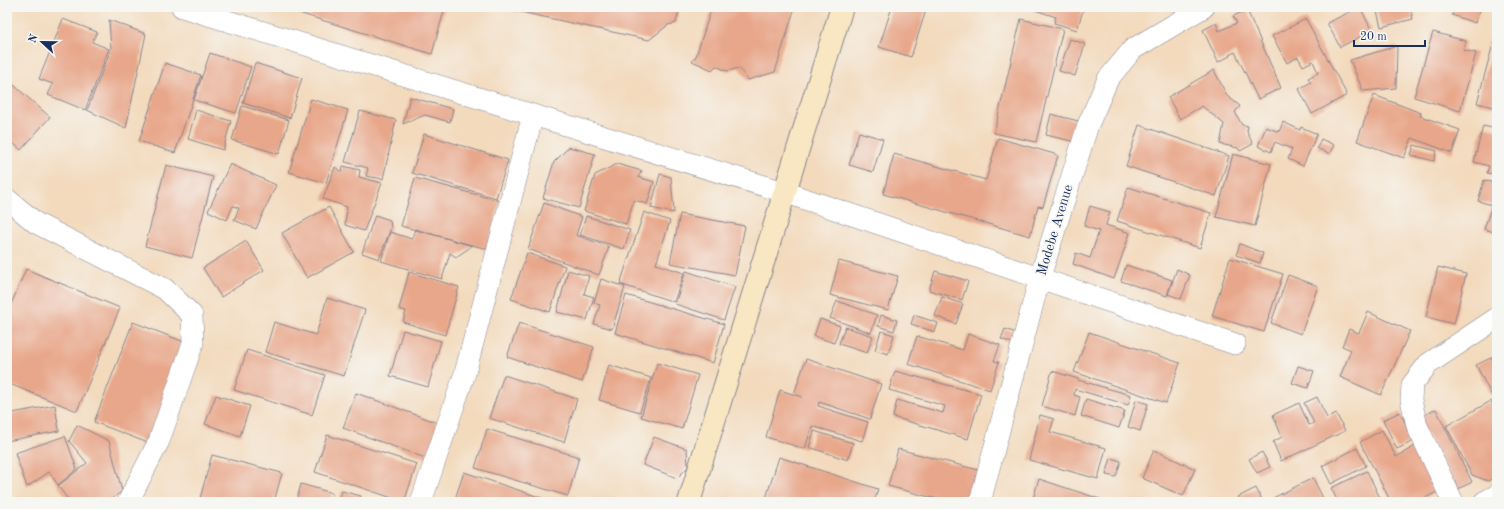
<svg xmlns="http://www.w3.org/2000/svg" width="1504" height="509" font-family="'Old Standard TT',serif">
<rect width="100%" height="100%" fill="#f6f6f2"/>
<filter id="ink" filterUnits="userSpaceOnUse"><feTurbulence type="fractalNoise" baseFrequency=".025" numOctaves="2"/><feDisplacementMap in="SourceGraphic" scale="8" xChannelSelector="R" yChannelSelector="G"/><feConvolveMatrix kernelMatrix="1 2 1 2 8 2 1 2 1" color-interpolation-filters="sRGB"/></filter>
<filter id="wash" filterUnits="userSpaceOnUse"><feTurbulence type="fractalNoise" baseFrequency=".012" numOctaves="4" result="noise"/><feDisplacementMap in="SourceGraphic" scale="16" xChannelSelector="R" yChannelSelector="G"/><feGaussianBlur stdDeviation="0.9" result="paint"/><feColorMatrix in="noise" values="0 0 0 0 0 0 0 0 0 0 0 0 0 0 0 0 0 1.4 0 .05"/><feComposite in="paint" operator="in"/></filter>
<g filter="url(#wash)">
<rect width="100%" height="100%" fill="#f3dabd"/>
<g id="blocks">
<path fill="#e8a78b" d="M290,7H445L432,54L289,10Z
M498,7H680L676,23L668,25L649,40Z
M712,7H795L775,72L748,80L739,68L727,71L716,66L712,70L692,61L696,56Z
M892,7H927L911,57L879,47Z
M1026,7H1084L1077,30L1054,23L1056,17Z
M1360,7L1372,31L1340,47L1327,23Z
M1376,7H1410L1413,19L1381,27Z
M1455,7H1481L1475,23L1452,15Z
M1247,10L1281,88L1258,99L1235,52L1229,55L1230,56L1218,62L1203,30L1216,23L1219,31L1237,23L1233,16Z
M63,19L97,32L92,42L109,49L85,110L48,95L53,84L39,79Z
M1021,19L1063,29L1036,142L994,133Z
M1306,19L1347,95L1312,114L1299,89L1311,82L1308,78L1318,73L1313,61L1303,66L1298,57L1287,63L1272,36Z
M109,20L146,34L126,128L87,110L111,49Z
M1497,29V108L1477,103Z
M1433,32L1466,41L1463,50L1476,53L1460,111L1414,97Z
M1070,39L1085,44L1075,76L1059,71Z
M1397,46L1396,88L1363,91L1350,60Z
M210,53L251,67L236,113L194,100Z
M165,63L201,75L175,153L139,141Z
M255,63L302,78L290,118L243,103Z
M1214,70L1227,96L1240,106L1235,112L1242,125L1248,126L1247,132L1253,144L1240,151L1238,148L1220,144L1224,124L1202,106L1180,119L1168,97Z
M7,79L50,117L21,150L7,138Z
M1374,95L1421,113L1420,116L1460,130L1452,153L1412,138L1404,158L1357,141Z
M410,97L453,109L450,122L425,115L403,124Z
M311,99L348,110L326,183L289,172Z
M242,106L289,120L279,154L232,140Z
M196,110L231,121L223,150L188,139Z
M360,111L396,120L383,179L366,176L368,168L345,162Z
M1051,114L1086,123L1080,143L1046,135Z
M1283,122L1300,130L1301,127L1317,134L1303,166L1288,159L1292,149L1275,142L1271,152L1258,146L1266,127L1279,132Z
M1139,125L1229,156L1216,196L1126,166Z
M1483,126L1497,129V175L1487,173L1489,166L1474,162Z
M859,132L883,139L873,172L849,165Z
M424,134L508,160L496,198L412,173Z
M998,138L1058,155L1043,207L1038,206L1030,236L883,194L894,154L986,180Z
M1321,139L1334,145L1329,154L1317,148Z
M1414,145L1437,151L1434,161L1411,155Z
M569,147L595,154L579,208L543,198L554,162Z
M1233,154L1271,164L1255,226L1216,217Z
M230,164L276,185L256,229L234,220L239,208L233,206L227,220L208,211Z
M617,164L642,171L638,177L654,182L647,204L634,200L626,224L584,211L595,175Z
M166,165L213,177L192,258L145,246Z
M343,166L360,170L359,177L382,183L364,231L345,225L347,207L323,199L335,167L342,172Z
M660,174L671,177L674,213L651,208Z
M415,178L500,201L487,249L401,226Z
M1484,180L1497,184V233L1484,229L1492,205L1478,201Z
M1128,187L1211,213L1200,248L1117,221Z
M544,203L582,217L576,235L609,247L599,275L528,249Z
M1090,206L1110,212L1106,225L1130,233L1114,279L1073,264L1076,253L1090,258L1099,231L1084,226Z
M329,207L354,252L307,278L282,233Z
M644,212L670,221L656,264L684,273L674,302L620,284Z
M680,214L745,226L735,275L670,263Z
M375,215L390,220L391,228L379,259L362,253Z
M586,216L630,230L624,249L580,235Z
M415,229L472,246L456,257L450,253L442,279L381,261L390,232L412,239Z
M246,241L264,270L221,297L203,268Z
M1240,244L1263,253L1260,263L1236,255Z
M527,253L565,266L550,312L511,299Z
M1230,258L1283,274L1264,332L1212,316Z
M839,261L898,276L888,310L830,295Z
M1126,265L1172,280L1167,296L1121,281Z
M1438,267L1466,274L1454,324L1426,317Z
M26,269L120,308L77,411L7,383V314Z
M1177,269L1190,275L1181,299L1168,294Z
M568,270L589,276L584,294L594,297L587,320L557,312Z
M686,271L735,287L724,320L675,304Z
M935,271L968,281L962,300L929,290Z
M409,272L459,287L445,335L403,322L406,311L399,309Z
M1288,275L1318,286L1301,334L1271,323Z
M601,279L625,287L612,329L594,324L600,305L594,303Z
M626,295L724,324L713,363L615,333Z
M942,297L963,304L956,324L935,316Z
M327,298L365,310L344,376L265,352L274,322L316,335Z
M837,301L877,315L871,333L830,318Z
M1368,312L1410,331L1381,395L1340,377L1351,350L1342,346L1349,329L1359,333Z
M881,315L897,320L894,331L878,326Z
M914,315L938,323L935,332L911,324Z
M820,319L840,326L834,343L814,336Z
M133,322L187,343L148,443L94,422Z
M519,323L594,347L582,382L507,357Z
M845,327L873,336L867,353L839,344Z
M1005,329L1016,333L1012,343L1001,339Z
M403,330L441,341L428,387L390,376Z
M881,331L894,335L888,354L875,350Z
M1089,332L1180,363L1166,403L1074,372Z
M968,334L1000,345L994,361L999,362L990,390L908,364L917,336L963,350Z
M247,350L325,375L312,415L234,390Z
M1497,355V406L1476,365Z
M806,359L881,384L870,419L819,402L818,406L868,422L862,441L812,426L805,449L766,437L780,390L802,397L794,394Z
M657,363L698,375L682,429L641,417Z
M609,365L651,378L640,412L599,400Z
M1298,366L1314,371L1308,388L1292,383Z
M895,371L981,394L968,439L893,417L897,400L943,413L945,406L889,390Z
M1052,371L1078,379V380L1131,395L1128,405L1075,389L1074,395L1080,397L1075,416L1042,406Z
M504,375L577,399L564,442L489,418Z
M356,393L441,424L428,459L343,428Z
M216,395L250,406L240,436L205,424Z
M1317,397L1327,418L1336,413L1345,431L1281,461L1273,442L1282,437L1273,415L1299,403L1309,425L1314,423L1304,403Z
M1086,399L1125,411L1119,428L1081,416Z
M1136,400L1148,404L1140,431L1128,427Z
M1491,401L1497,412V476L1488,481L1472,475L1446,426Z
M55,405L59,431L7,441V414Z
M1436,409L1472,482L1458,489L1418,418Z
M1400,412L1414,441L1397,449L1383,420Z
M1040,415L1054,419L1050,432L1106,448L1098,479L1029,460Z
M77,425L109,441L122,491L108,502H70L58,486L87,463L69,441Z
M487,429L579,457L568,496L475,468Z
M1382,430L1396,457L1417,445L1441,490L1417,502H1391L1360,442Z
M814,431L853,443L848,460L809,447Z
M327,435L417,464L404,502L315,472Z
M65,436L77,469L58,485L49,472L27,487L15,453Z
M654,437L687,449L688,467L677,478L643,465Z
M1357,448L1366,466L1331,484L1322,466Z
M898,449L982,471L974,502H948L888,486Z
M1154,450L1195,469L1183,496L1142,478Z
M1262,452L1270,467L1257,473L1249,459Z
M212,455L282,473L274,502H199Z
M779,457L878,489L874,502L765,501Z
M1111,458L1121,461L1116,477L1106,475Z
M1367,471L1382,502H1338L1331,488Z
M464,472L554,502H454Z
M1313,478L1325,502H1275L1273,498Z
M1039,479L1109,502H1032Z
M301,484L332,493L330,502H296Z
M1256,488L1263,502H1240L1238,497Z
M342,491L361,496L359,502H338Z"/>
</g>
</g>
<g filter="url(#ink)">
<use href="#blocks" fill-opacity="0" stroke="#87848e" stroke-width="1"/>
<g fill="none" stroke-linecap="round" stroke-linejoin="round">
<g stroke="#87848e" stroke-width="22">
<path id="street" d="M182,7L784,192L1235,344
M7,199L36,223L165,289L192,315L193,343L159,441L128,502
M421,502L465,373L533,115
M980,502L1040,277L1088,125L1108,79L1133,49L1204,7
M1453,502L1417,426L1411,400L1412,385L1428,364L1497,318
M1484,502L1497,495"/>
</g>
<g stroke="#87848e" stroke-width="24">
<path id="secondary" d="M689,502L842,7"/>
</g>
<use href="#street" stroke="#fff" stroke-width="21"/>
<use href="#secondary" stroke="#f9e7c3" stroke-width="22"/>
</g>
</g>
<g text-anchor="middle" dominant-baseline="central" stroke-width="3.5" stroke-linejoin="round" paint-order="stroke">
<g font-size="14" fill="#1b2f5e" stroke="#f6f6f2">
<text transform="translate(1055 230) rotate(-73)">Modebe Avenue</text>
</g>
</g>
<rect width="1504" height="509" fill="none" stroke="#f6f6f2" stroke-width="24"/>
<g transform="translate(42 42) rotate(292)" stroke="#f6f6f2" stroke-width="3" paint-order="stroke">
<path d="M0-3L7 15L0 10L-7 15Z" fill="#1b2f5e"/>
<text y="-6" font-size="11" font-weight="bold" text-anchor="middle" fill="#1b2f5e">N</text>
</g>
<path d="M1354 40v6h71v-6" fill="none" stroke="#1b2f5e" stroke-width="2"/>
<text x="1360" y="40" font-size="12" fill="#1b2f5e" stroke="#f6f6f2" stroke-width="3" paint-order="stroke">20 m</text>
</svg>
